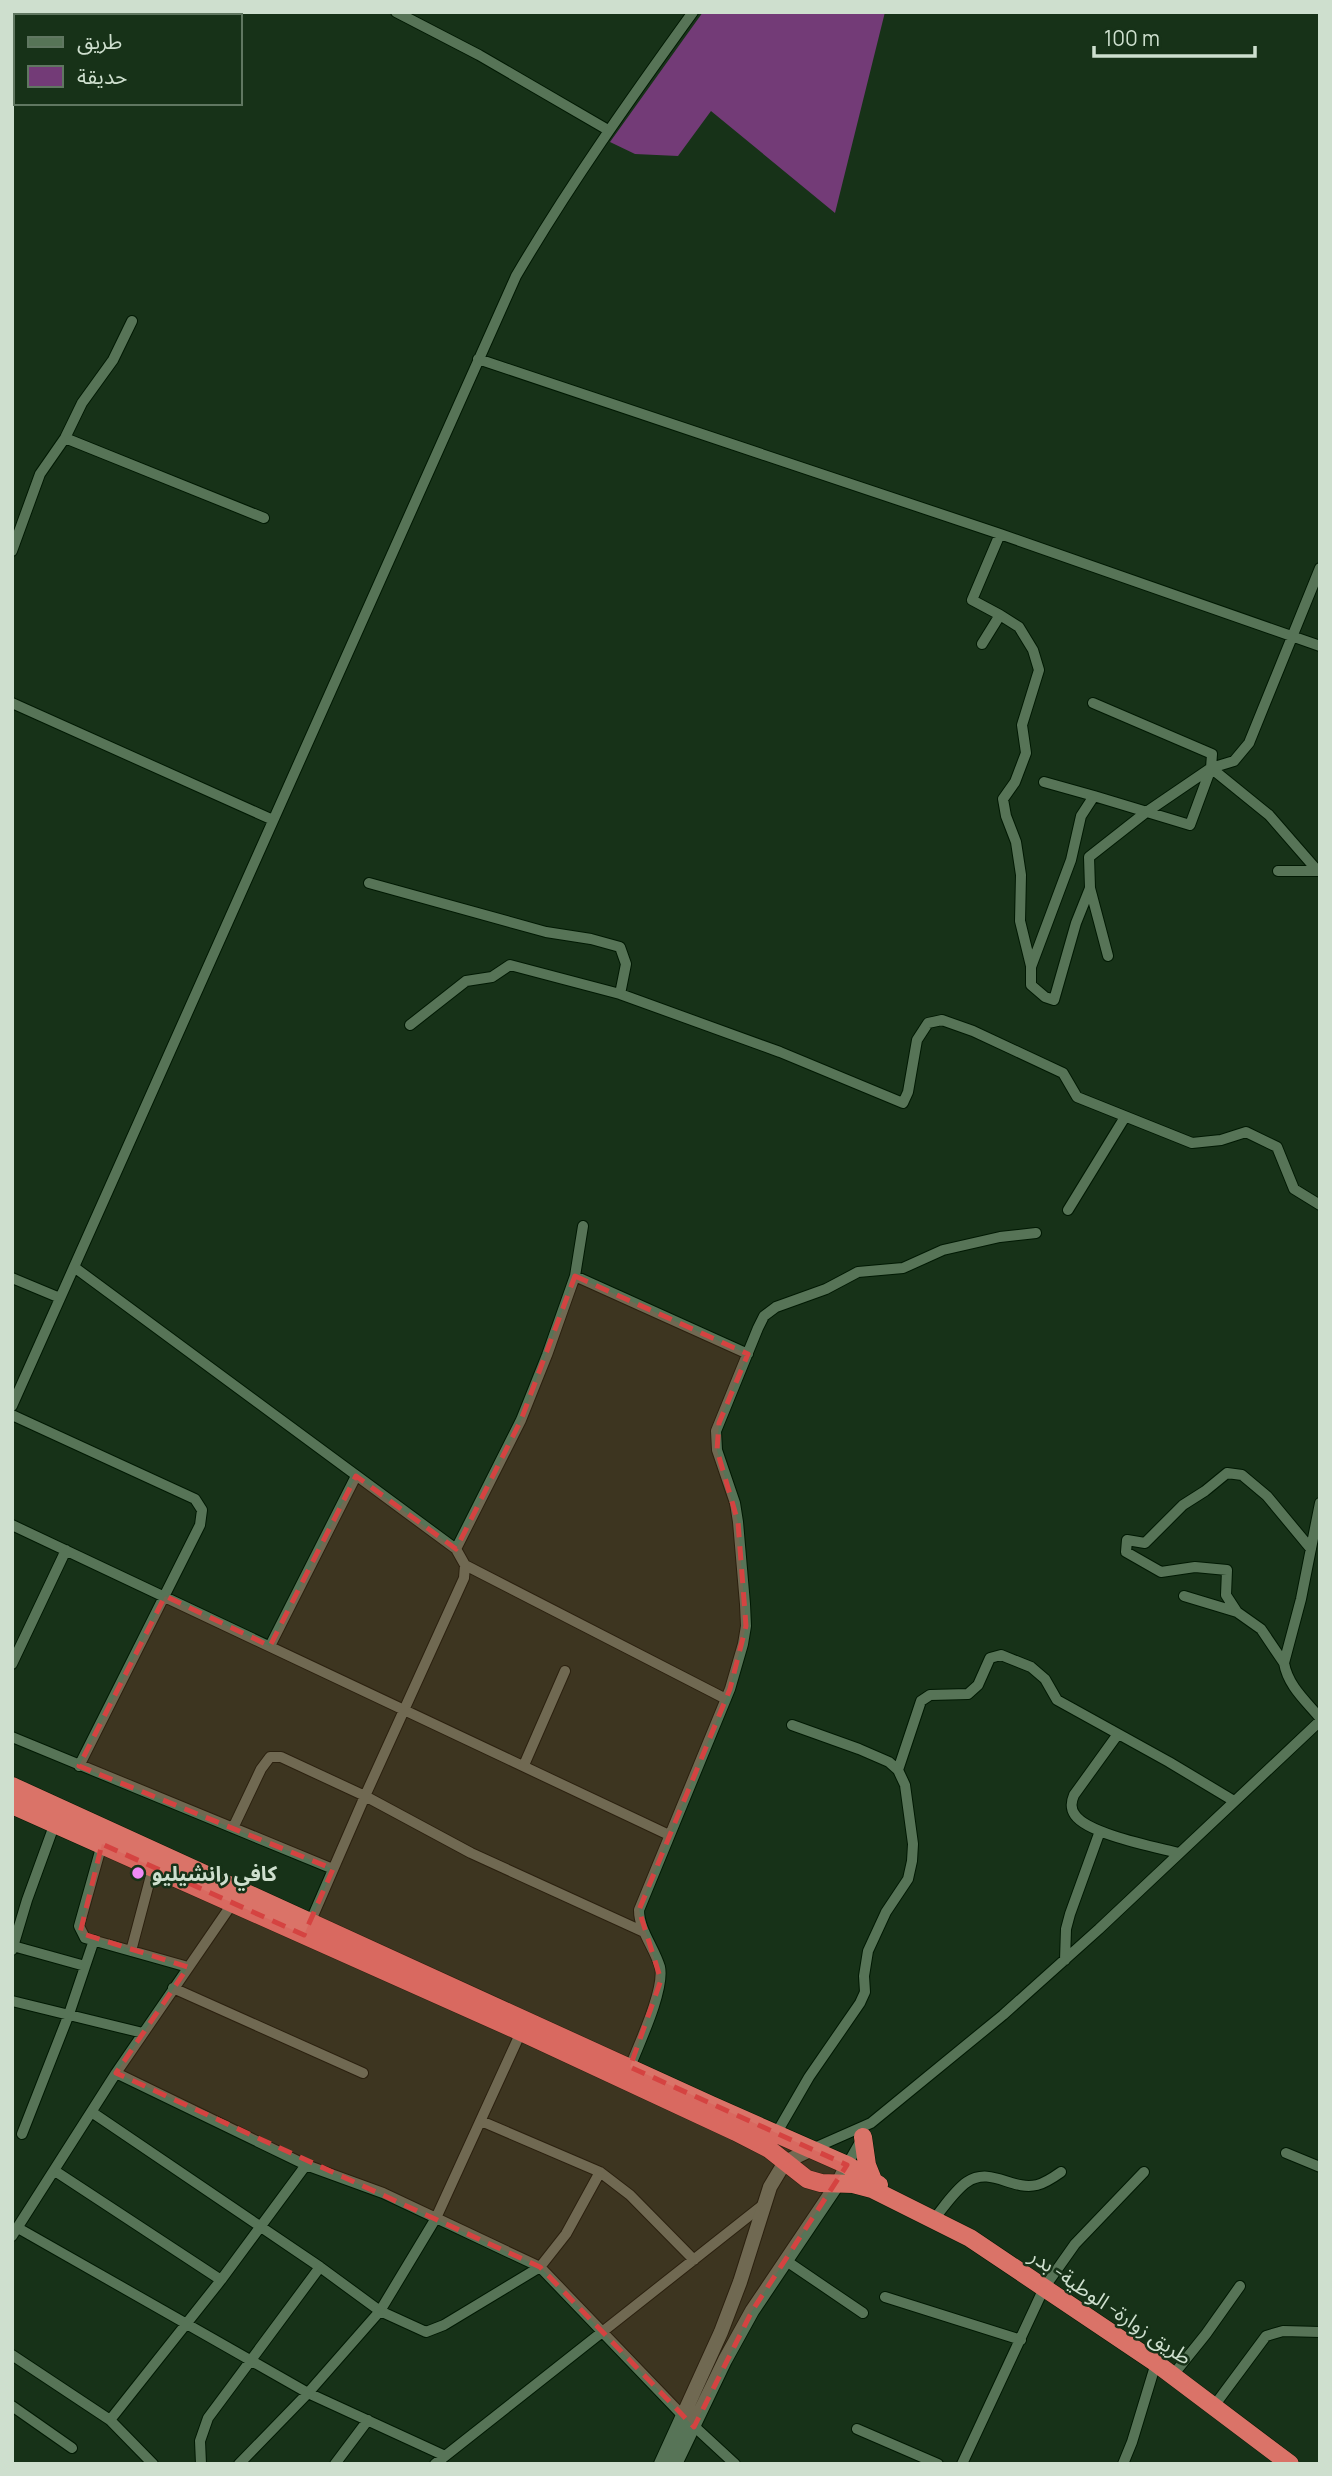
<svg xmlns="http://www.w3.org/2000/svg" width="1332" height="2476" font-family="Manrope,'Noto Sans Arabic',sans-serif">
<rect width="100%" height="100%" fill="#173218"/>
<path fill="#733b77" d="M703,12H885L835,213L711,111L678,156L635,154L610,142Z"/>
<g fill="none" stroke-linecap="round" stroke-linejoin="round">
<g stroke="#011903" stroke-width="12">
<path id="minor" d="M179,12L180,16
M396,12L479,55L608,130
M12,13L22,16
M478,359L1000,534L1320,646
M65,438L264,518
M12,551L40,474L65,438L82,403L113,360L132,321
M1000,615L1019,627L1033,650L1039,670L1022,725L1026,753L1015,782L1003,799L1006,816L1016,842L1021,875L1020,921L1031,966
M982,644L1000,615L972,600L1000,534
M12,703L273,820
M1093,703L1212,754L1211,768L1190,825L1094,796
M1211,768L1234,761L1249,743L1320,568
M1044,782L1094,796L1081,816L1071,860L1031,967V985L1045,997L1054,1000L1076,923L1090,888L1089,857L1145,813L1211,768L1269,815L1316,869
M1278,871H1318
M369,883L546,932L591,939L620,947L626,964L620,994
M1090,888L1108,956
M410,1025L466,981L492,977L510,965L620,994L780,1052L903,1103L908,1092L917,1040L928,1023L942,1020L973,1031L1063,1073L1077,1097L1192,1143L1221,1140L1246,1132L1277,1147L1294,1189L1320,1205
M1068,1210L1125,1117
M74,1267L456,1549L465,1565L726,1699
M575,1276L748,1354
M12,1278L60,1298
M12,1406L516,276C570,184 631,98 693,12
M12,1415L195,1499L202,1510L200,1525L79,1766
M1320,1503L1301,1599L1284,1663C1288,1686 1306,1701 1320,1718
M12,1525L669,1835
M456,1549L521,1420L547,1355L575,1276L583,1226
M1184,1596L1237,1612
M270,1646L356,1476
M1284,1663L1261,1629L1237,1612L1226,1595L1227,1570L1195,1567L1161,1572L1126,1552L1127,1540L1145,1543L1183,1505L1205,1491L1227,1473L1242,1475L1267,1496L1311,1549
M12,1664L66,1550
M1118,1734L1074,1795C1071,1802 1070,1808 1075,1815C1088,1834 1155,1847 1178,1853
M12,1737L333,1869
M524,1765L565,1671
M898,1770L921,1701L930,1695L968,1694L978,1685L990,1658L1001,1655L1031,1667L1045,1679L1057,1700L1169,1762L1234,1801
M233,1828L261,1769L270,1757H281L365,1796L471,1853L644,1932
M102,1844L79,1926L85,1938L188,1967
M309,1925L365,1796L464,1578L465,1565
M13,1946L85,1966
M12,1950L27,1900L55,1823
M131,1951L153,1868
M1065,1960L1066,1929L1070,1914L1100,1831
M173,1988L363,2073
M12,2001L143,2033
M630,2067C639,2044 665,1989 660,1967C654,1947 639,1930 639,1910L730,1689L743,1644L746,1626L745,1604L738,1522L735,1503L717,1450L716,1431L758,1328L764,1316L776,1307L826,1289L858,1272L903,1268L943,1250L1000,1237L1036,1233
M116,2073L306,2165L383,2193L540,2267L683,2416L735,2464
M93,2113L320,2267L380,2311L426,2332L444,2325L540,2267L566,2234L600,2172
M481,2121L600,2172L630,2195L694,2260
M22,2134L69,2014L94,1940
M776,2134L809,2077L860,2003L865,1992L864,1976L868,1951L886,1912L908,1879L912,1861L913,1844L905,1785L898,1770L889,1762L859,1749L792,1725
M812,2149L871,2123L1003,2015L1099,1929L1320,1721
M1286,2153L1320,2167
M847,2165L863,2137
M55,2171L221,2280
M934,2219C944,2207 955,2190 967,2182C991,2166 1012,2191 1037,2185C1045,2183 1054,2177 1061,2172
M18,2228L308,2393L443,2455
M12,2236L116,2073L232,1904
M785,2260L863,2313
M885,2297L1021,2340
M12,2355L110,2420L153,2464
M1173,2375L1206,2334L1240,2286
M12,2406L72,2448
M1214,2406L1266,2336L1283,2331L1320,2332
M110,2420L221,2280L306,2165
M857,2429L938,2464
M201,2464L200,2441L208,2418L320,2267
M239,2464L308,2393L380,2311L436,2218L521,2032
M335,2464L368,2420
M435,2464L763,2205
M962,2464L1044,2288L1075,2244L1144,2172
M1123,2464L1132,2442L1156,2363"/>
</g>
<g stroke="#011903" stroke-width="16">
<path id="tertiary" d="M661,2464L721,2332L740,2282L770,2187L785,2162L812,2149
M675,2464L725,2360L752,2311L838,2183L847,2165"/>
</g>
<g stroke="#011903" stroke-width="19">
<path id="trunk" d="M12,1786L711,2105L847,2165L879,2185
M12,1805L521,2032L736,2132L769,2149L807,2179L821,2183L853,2184L872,2189L970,2238L1156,2363L1290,2464
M863,2137L867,2165L873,2180"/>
</g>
<use href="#minor" stroke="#577457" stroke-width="10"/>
<use href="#tertiary" stroke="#577457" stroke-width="14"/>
<use href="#trunk" stroke="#da7368" stroke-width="18"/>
</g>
<path fill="#d54341" fill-opacity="0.2" stroke="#d54341" stroke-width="5" stroke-dasharray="14 9" stroke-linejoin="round" d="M575,1276L748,1354L719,1423L717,1450L738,1522L746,1626L730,1689L639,1910L661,1980L630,2067L847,2165L752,2311L694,2427L540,2267L116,2073L188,1967L80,1933L102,1844L304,1935L333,1869L79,1766L165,1596L270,1646L356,1476L456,1549L521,1420Z"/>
<circle fill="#ef8bf6" stroke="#173218" stroke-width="2.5" cx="138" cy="1873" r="7"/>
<g text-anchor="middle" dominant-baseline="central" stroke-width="5" stroke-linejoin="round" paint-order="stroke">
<g font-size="21" font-weight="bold" fill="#cedfce" stroke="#173218" text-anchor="start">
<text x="152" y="1873">كافي رانشيليو</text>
</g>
<g font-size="21" fill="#cedfce" stroke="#173218">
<text transform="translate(1111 2306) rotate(34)">طريق زوارة- الوطية- بدر</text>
</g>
</g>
<rect width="1332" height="2476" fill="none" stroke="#cedfce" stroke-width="28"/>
<rect x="14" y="14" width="228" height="91" fill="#173218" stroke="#607761" stroke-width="2"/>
<rect x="28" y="37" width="35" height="10" fill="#577457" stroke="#607761" stroke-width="2"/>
<text x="77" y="49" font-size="21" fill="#cedfce">طريق</text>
<rect x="28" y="66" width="35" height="21" fill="#733b77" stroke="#607761" stroke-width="2"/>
<text x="77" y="84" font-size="21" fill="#cedfce">حديقة</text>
<path d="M1094 46v10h161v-10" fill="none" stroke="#cedfce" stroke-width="3.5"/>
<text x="1104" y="46" font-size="21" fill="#cedfce" stroke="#173218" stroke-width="5" paint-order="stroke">100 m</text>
</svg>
